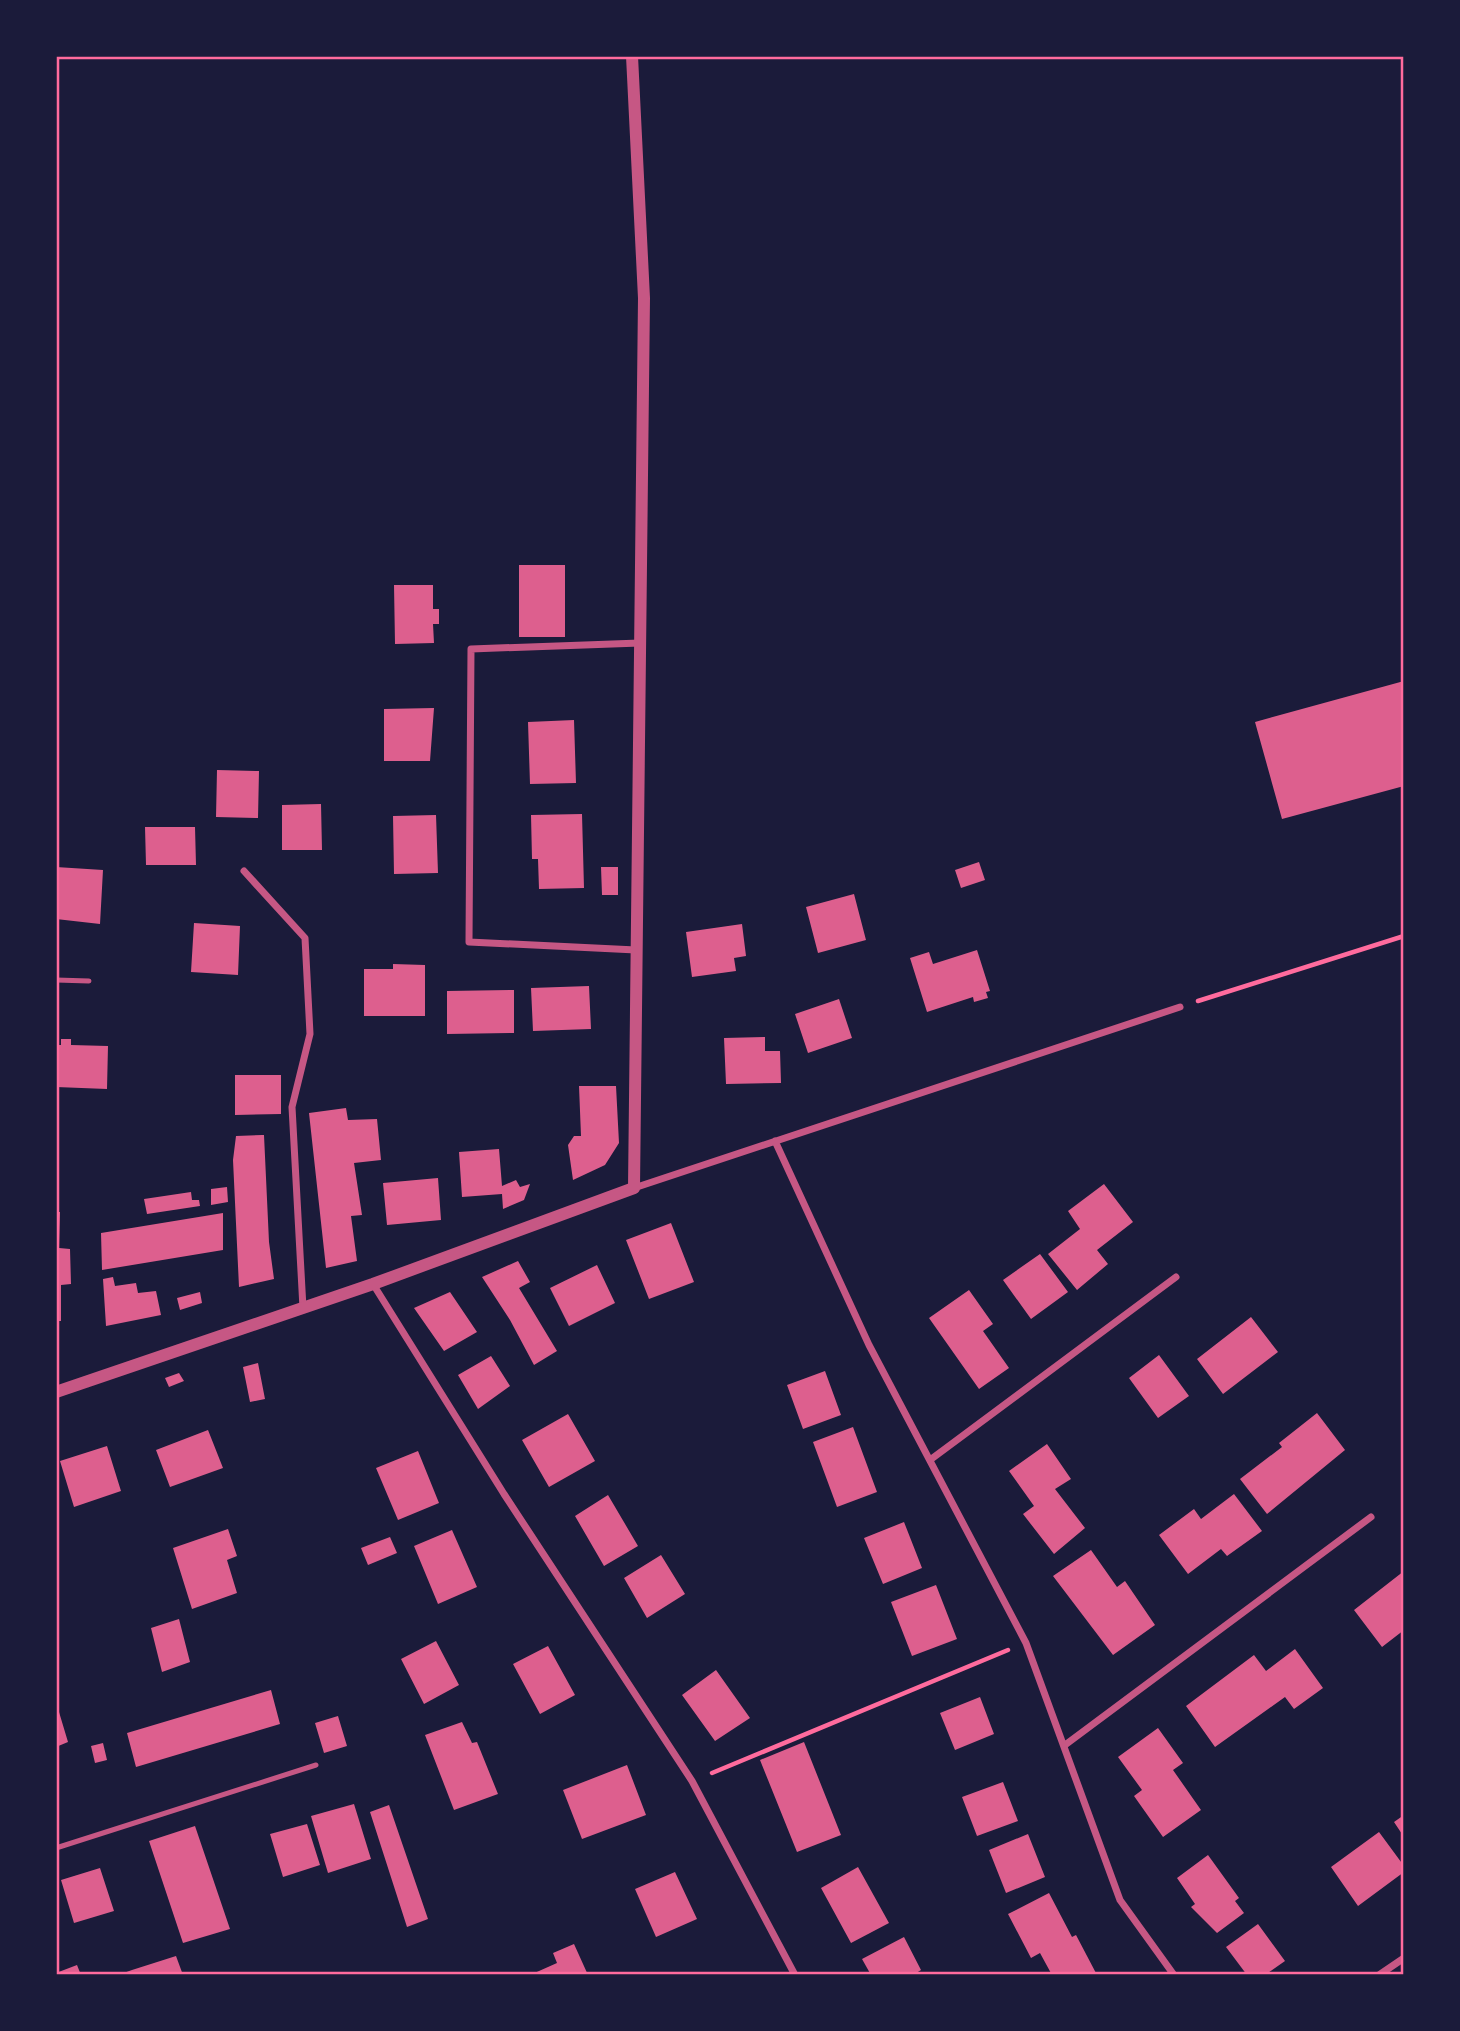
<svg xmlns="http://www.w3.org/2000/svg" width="1460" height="2031" font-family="Ubuntu,sans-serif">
<rect width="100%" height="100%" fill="#1b1b3a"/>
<path fill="#dd5f8e" d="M519,565H565V637H519Z
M394,585H433V609H439V624H433L434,643L395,644Z
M1404,681V786L1282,819L1255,722Z
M434,708L430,761H384V709Z
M574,720L576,783L530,784L528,722Z
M217,770L259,771L258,818L216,817Z
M321,804L322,850H282V805Z
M582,814L584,888L539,889L538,859H532L531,815Z
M436,815L438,873L394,874L393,816Z
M145,827H195L196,865H146Z
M979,862L985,880L961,888L955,870Z
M56,867L103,870L100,924L56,919Z
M601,867H618V895H602Z
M854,894L866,940L818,953L806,907Z
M194,923L240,926L238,975L191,972Z
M742,924L746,956L734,958L736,971L692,977L686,932Z
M977,950L990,991L986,992L988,998L974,1002L973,997L927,1012L910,958L929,952L933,964Z
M393,964L425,965V1016H364V969H393Z
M589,986L591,1029L533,1031L531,988Z
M514,990V1033L447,1034V991Z
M839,999L852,1038L808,1053L795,1014Z
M765,1037V1051H780L781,1083L726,1084L724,1038Z
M61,1039H71V1045L108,1046L107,1089L56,1087V1045H61Z
M235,1075H281V1114L235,1115Z
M579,1086H616L619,1143L605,1165L573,1180L568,1145L574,1136H581Z
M346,1108L348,1120L377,1119L381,1160L354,1163L362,1215L351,1216L357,1261L326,1268L309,1113Z
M262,1135H264L269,1242L274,1279L239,1287L233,1160L236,1136Z
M499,1149L502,1186L516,1180L520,1187L530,1184L524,1200L503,1209L502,1194L462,1197L459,1152Z
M438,1178L441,1220L387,1225L383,1183Z
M1104,1184L1133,1222L1097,1250L1108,1264L1077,1290L1048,1254L1080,1229L1068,1211Z
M227,1187L228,1202L211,1205V1189Z
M191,1192L192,1200H199L200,1206L147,1214L144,1199Z
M56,1212H60L59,1248L70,1249L71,1284L61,1285V1321H56Z
M223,1213V1250L102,1270L101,1233Z
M671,1223L694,1282L649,1299L626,1240Z
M1040,1254L1068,1292L1031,1319L1003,1280Z
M518,1261L530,1282L519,1288L557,1351L534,1365L510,1320L482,1277Z
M597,1265L615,1303L569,1326L550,1288Z
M113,1277L115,1286L136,1283L138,1293L156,1291L161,1315L106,1326L103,1279Z
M969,1290L993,1324L983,1331L1009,1368L979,1389L929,1318Z
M200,1292L202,1303L180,1310L177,1298Z
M450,1292L477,1332L444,1351L414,1308Z
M1251,1317L1278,1352L1223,1394L1197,1359Z
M1159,1355L1189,1396L1158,1418L1129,1378Z
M491,1356L510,1386L478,1409L458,1375Z
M258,1363L265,1399L250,1402L243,1367Z
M825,1371L841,1415L803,1429L787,1385Z
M179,1373L184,1381L169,1387L165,1378Z
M1317,1413L1345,1450L1267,1514L1240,1479L1282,1447L1279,1443Z
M568,1414L595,1461L549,1487L522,1440Z
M853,1427L877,1492L837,1507L813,1442Z
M208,1430L223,1468L170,1487L156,1450Z
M1047,1444L1071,1479L1055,1489L1085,1528L1054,1554L1023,1514L1034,1506L1009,1471Z
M107,1446L121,1491L74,1507L60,1461Z
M418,1451L439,1503L398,1520L376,1468Z
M1234,1494L1262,1531L1227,1556L1221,1549L1188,1574L1159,1535L1194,1509L1201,1519Z
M608,1495L638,1546L604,1566L575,1516Z
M904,1522L922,1568L883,1584L864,1538Z
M228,1529L237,1556L227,1560L237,1593L192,1609L173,1548Z
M452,1530L477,1587L438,1604L414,1546Z
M390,1537L397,1553L368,1565L361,1548Z
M1091,1550L1117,1587L1125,1581L1155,1625L1113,1655L1053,1576Z
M661,1555L685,1594L647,1618L624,1578Z
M1404,1571V1630L1382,1647L1354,1610Z
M936,1585L957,1639L912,1656L891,1602Z
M179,1619L190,1662L162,1672L151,1628Z
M436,1641L459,1685L424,1704L401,1659Z
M548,1646L575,1695L540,1714L513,1664Z
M1295,1649L1323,1688L1294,1709L1285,1697L1215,1747L1186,1706L1254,1655L1266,1671Z
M716,1670L750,1718L715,1741L682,1695Z
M271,1690L280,1724L136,1767L127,1733Z
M980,1697L994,1734L955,1750L940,1713Z
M59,1712L68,1742L56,1747V1713Z
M338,1716L347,1746L324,1753L315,1723Z
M462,1722L472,1743L477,1742L498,1794L454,1810L425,1735Z
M1158,1728L1183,1763L1173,1770L1201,1810L1163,1837L1134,1796L1142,1790L1118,1757Z
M804,1742L841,1835L797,1852L760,1760Z
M103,1743L107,1760L95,1763L91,1746Z
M627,1765L646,1815L582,1839L563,1790Z
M1003,1782L1018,1821L977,1836L962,1797Z
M354,1804L371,1859L328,1873L311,1816Z
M389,1805L428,1919L407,1927L370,1812Z
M1404,1815V1837L1394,1822Z
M307,1824L320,1865L283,1877L270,1834Z
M195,1826L230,1929L183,1943L149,1841Z
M1379,1832L1404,1866V1872L1358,1906L1331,1867Z
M1028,1834L1045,1877L1006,1893L989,1850Z
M1208,1855L1239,1898L1235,1901L1244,1913L1217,1933L1191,1907L1195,1904L1177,1878Z
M858,1867L889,1923L851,1943L821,1888Z
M100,1868L114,1911L74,1923L61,1880Z
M675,1872L697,1919L656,1937L635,1889Z
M1049,1893L1072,1937L1076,1935L1097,1975H1052L1040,1953L1031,1958L1008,1914Z
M1258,1924L1285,1961L1265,1975H1247L1226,1947Z
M904,1937L921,1970L913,1975H871L862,1959Z
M574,1944L588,1975H530L557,1963L553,1953Z
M176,1956L183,1975H118L132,1970Z
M77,1965L81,1975H56V1973Z"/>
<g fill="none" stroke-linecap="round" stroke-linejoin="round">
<path stroke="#ff6b9d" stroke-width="4.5" d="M1198,1001L1404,936
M712,1773L1008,1650"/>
<path stroke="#c65784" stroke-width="5" d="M56,980L89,981
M56,1848L316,1765"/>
<path stroke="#c65784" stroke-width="7" d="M244,871L305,938L310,1034L292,1107L303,1308
M636,950L469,942L471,649L640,643
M775,1141L869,1345L1026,1643L1120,1900L1174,1975
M634,1188L1180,1007
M373,1284L504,1494L692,1781L795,1975
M930,1460L1176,1277
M1065,1745L1371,1517
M1379,1975L1404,1958"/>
<path stroke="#c65784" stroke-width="12" d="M56,1392L373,1284L634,1188L644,298L632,56"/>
</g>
<rect width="1460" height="2031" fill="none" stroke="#1b1b3a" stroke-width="116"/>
<rect x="58" y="58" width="1344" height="1915" fill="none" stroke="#ff6b9d" stroke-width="2.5"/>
</svg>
